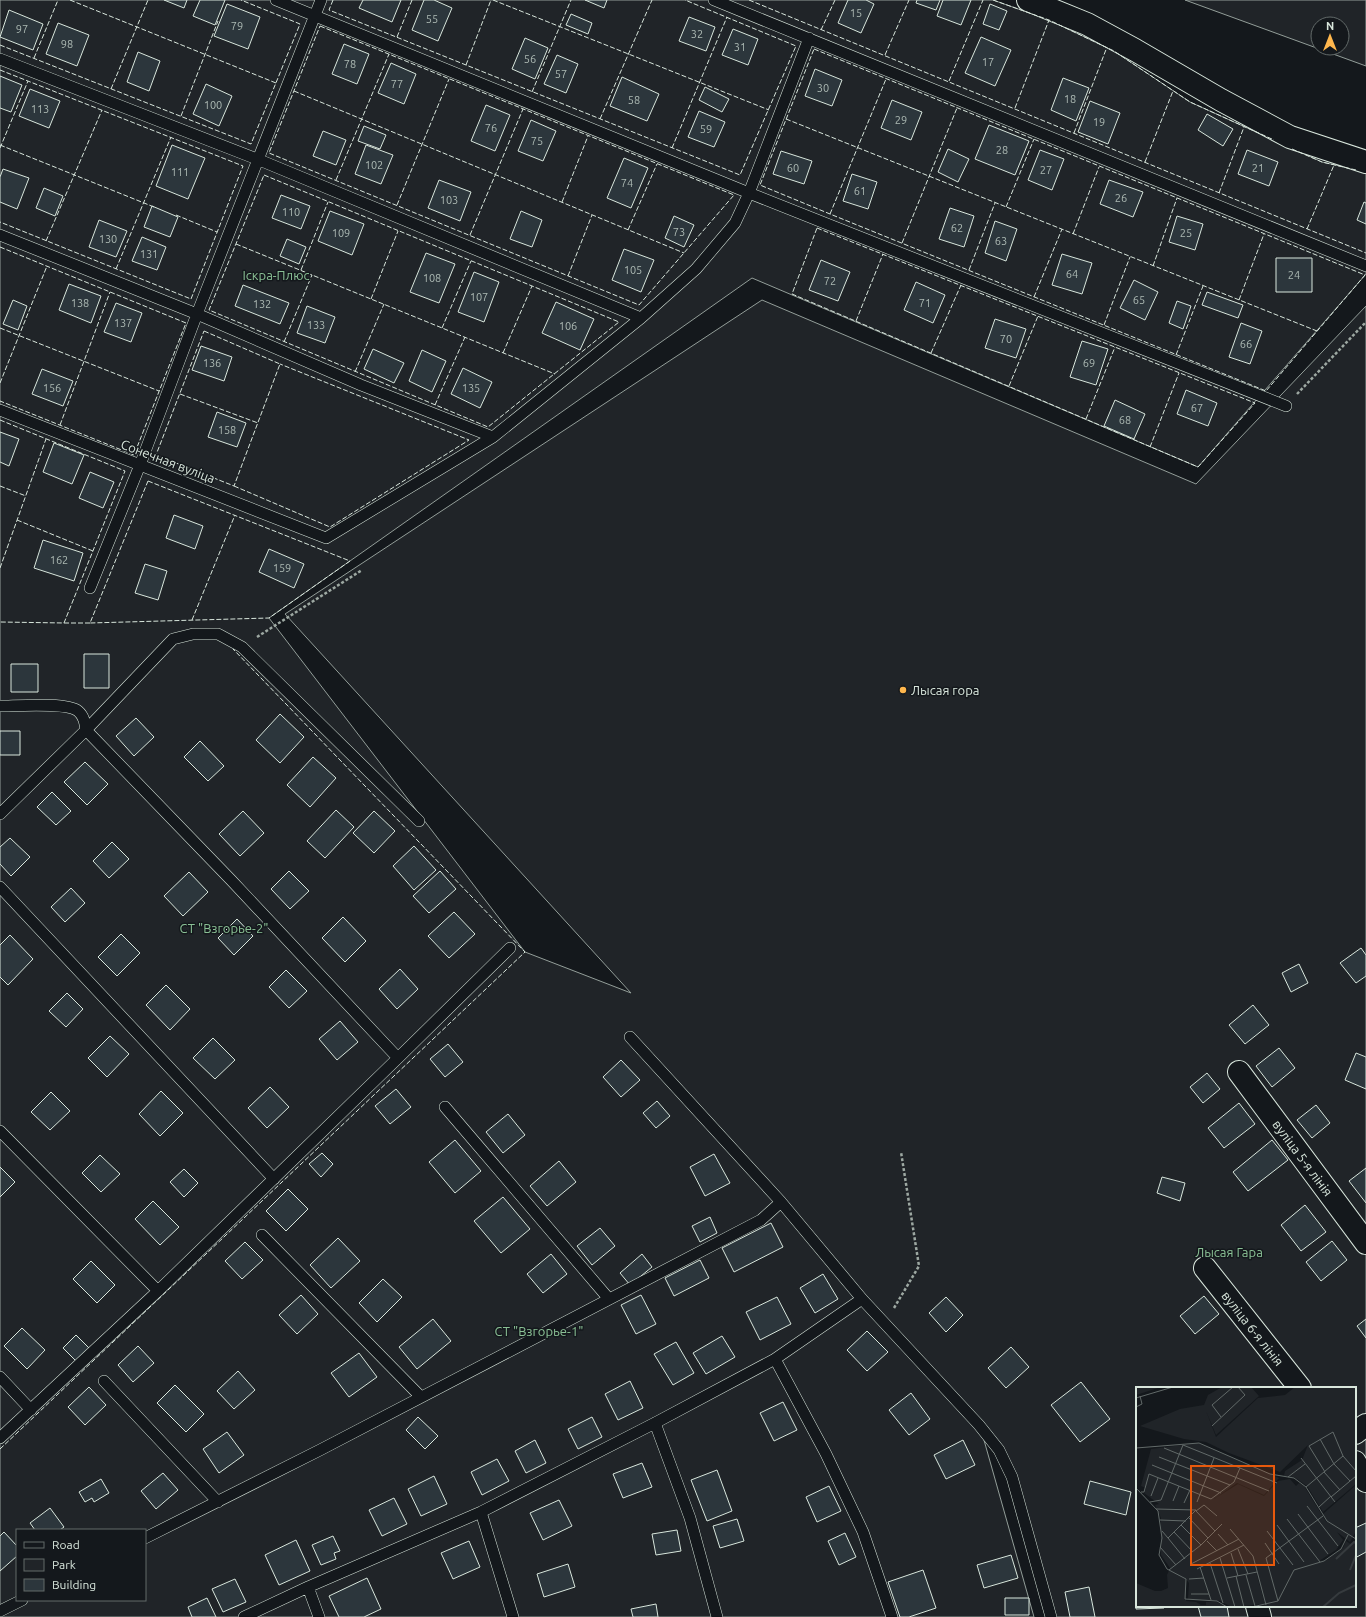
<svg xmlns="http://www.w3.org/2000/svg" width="1366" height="1617" font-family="Ubuntu,sans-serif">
<rect width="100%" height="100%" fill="#14181c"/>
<path fill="#202428" stroke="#939e99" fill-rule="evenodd" d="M0,0H993L1049,20L1114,51L1190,102L1322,162L1366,172V274L1198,467L752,278L269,618L525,952L631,993L285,614L762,300L1196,484L1366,306V1617H1051L1012,1477L980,1426L1034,1617H0ZM1137,1388H1355V1606H1137ZM17,1530H145V1600H17Z
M1185,0H1366V66ZM1318,24H1342V48H1318Z"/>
<path fill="#2c363c" stroke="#d8e6dc" d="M164,0H187L184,8Z
M200,0H225L215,25L193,16Z
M363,0H401L392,22L359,8Z
M424,0H434L452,8L438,41L412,30Z
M585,0H607L604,8Z
M848,0H866L874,4L861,33L838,23Z
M917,0H940L936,10L916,3Z
M943,0H971L961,25L937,16Z
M227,4L260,17L248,49L214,36Z
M990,4L1007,11L999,30L983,24Z
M9,10L43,24L33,50L0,37Z
M571,14L592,23L588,34L566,25Z
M689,17L715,27L706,51L679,41Z
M58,23L89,35L77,66L46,54Z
M733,29L758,39L748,65L722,55Z
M981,37L1011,50L995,86L965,73Z
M525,38L548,48L535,79L512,69Z
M344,44L369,54L357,84L332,74Z
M138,52L160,61L149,91L127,82Z
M557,55L578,64L566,93L544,84Z
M391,63L416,74L404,104L378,93Z
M815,69L842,80L832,106L805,96Z
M0,76L22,85L11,112L0,108Z
M622,77L659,94L647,121L610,106Z
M1063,78L1089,88L1076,121L1051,110Z
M206,84L232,96L219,126L193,114Z
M705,87L729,99L722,112L699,100Z
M30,89L60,101L49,128L19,116Z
M892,100L922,112L911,140L881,128Z
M1090,101L1120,113L1108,144L1078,132Z
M486,105L510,115L495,151L471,141Z
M699,111L725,122L714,147L688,137Z
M1207,114L1233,129L1223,146L1198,130Z
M531,120L556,131L543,161L518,151Z
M989,125L1029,141L1015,175L975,159Z
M364,126L386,135L380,149L358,141Z
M323,131L346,140L336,165L313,156Z
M172,145L205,158L188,199L156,186Z
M366,145L393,155L381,184L355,174Z
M948,149L969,159L958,182L938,172Z
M1040,150L1064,159L1052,190L1028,180Z
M1247,150L1278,162L1269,186L1238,174Z
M781,151L812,161L804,184L773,174Z
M624,158L648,168L631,208L607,198Z
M3,169L29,178L17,209L0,202V177Z
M852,174L877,182L868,209L843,201Z
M439,180L471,192L460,221L428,208Z
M1109,180L1143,192L1133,217L1100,204Z
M44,188L63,196L55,216L36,208Z
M281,195L310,206L301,229L272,218Z
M1364,202L1366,203V224L1357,220Z
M152,206L178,217L170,237L144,227Z
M950,208L974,216L964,247L939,239Z
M330,211L364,224L352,255L318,241Z
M521,211L542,220L532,247L510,239Z
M674,216L694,225L684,247L665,238Z
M1177,216L1203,224L1195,250L1169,242Z
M99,220L127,231L116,257L89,247Z
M995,221L1017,229L1006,261L985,253Z
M142,237L166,247L157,270L132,261Z
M287,239L306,247L299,264L280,256Z
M624,249L654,260L641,292L612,280Z
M426,253L455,264L439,303L410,292Z
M1062,254L1092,263L1082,294L1052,285Z
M1276,258H1312V292H1276Z
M821,260L850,272L838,301L809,290Z
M474,272L499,282L484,322L458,312Z
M1134,280L1158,292L1145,320L1120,308Z
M916,282L945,295L933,323L904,310Z
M69,284L101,296L91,323L59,310Z
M243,285L289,303L280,324L235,306Z
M1207,292L1243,305L1238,318L1202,305Z
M13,300L27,306L18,330L3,324Z
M1177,301L1191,306L1183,329L1169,323Z
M556,302L594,319L580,350L542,333Z
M116,303L142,313L131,342L104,332Z
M307,306L335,317L325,343L297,333Z
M995,319L1026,329L1016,358L985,348Z
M1241,323L1262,331L1250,364L1229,357Z
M1082,341L1108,349L1096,385L1070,377Z
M201,346L232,357L224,381L192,370Z
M373,349L404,363L394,383L364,369Z
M422,350L446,361L432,392L409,381Z
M463,368L492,382L480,408L451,394Z
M42,369L73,381L63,406L32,394Z
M1186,390L1217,403L1208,426L1177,414Z
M1115,400L1145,414L1134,439L1104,426Z
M217,412L246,423L237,447L208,437Z
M0,432L19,439L9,466L0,462Z
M54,443L84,455L72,484L43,472Z
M90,472L114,482L103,508L79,498Z
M174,515L203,526L195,549L166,538Z
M43,540L83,553L74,581L34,568Z
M269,549L304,564L294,588L259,572Z
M145,564L167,571L158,600L135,593Z
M84,654H109V688H84Z
M11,664H38V692H11Z
M280,714L304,737L280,763L256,740Z
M136,718L154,737L134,756L116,736Z
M0,731H20V755H0Z
M200,741L224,766L208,781L184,757Z
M313,757L336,778L310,807L287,785Z
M85,762L108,784L87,805L64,782Z
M52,792L71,811L56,825L37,807Z
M336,810L354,827L325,858L307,841Z
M243,811L264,833L240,856L219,834Z
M374,811L395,831L374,853L353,833Z
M10,838L30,857L11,876L0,864V847Z
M112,842L129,859L109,878L93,861Z
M414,846L436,870L414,890L393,866Z
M289,871L309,891L290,909L271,889Z
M440,871L456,889L429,913L413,896Z
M189,872L208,892L183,916L164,896Z
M71,888L85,903L65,922L51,907Z
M454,912L475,934L449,958L428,936Z
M343,917L366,941L345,962L322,938Z
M237,919L253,936L234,955L218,938Z
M121,934L140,953L117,976L98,957Z
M10,935L33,959L8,985L0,977V945Z
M1361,948L1366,955V976L1356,983L1340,963Z
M1299,964L1308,983L1291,992L1282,973Z
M400,969L418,989L397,1009L379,989Z
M286,970L307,991L289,1008L269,987Z
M166,985L190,1009L170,1030L146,1005Z
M67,993L83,1009L66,1027L49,1011Z
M1253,1005L1269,1025L1245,1044L1229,1025Z
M340,1021L358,1042L337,1060L319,1039Z
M110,1036L129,1054L107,1077L88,1058Z
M213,1038L235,1060L215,1079L193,1058Z
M448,1044L463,1062L445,1077L430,1059Z
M1279,1048L1295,1068L1272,1087L1256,1066Z
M1356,1053L1366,1057V1089L1345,1080Z
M621,1060L640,1080L621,1097L603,1077Z
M1207,1073L1220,1089L1203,1103L1190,1087Z
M270,1087L289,1107L267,1128L248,1108Z
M396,1089L411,1107L390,1124L375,1106Z
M161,1091L183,1113L160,1136L139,1114Z
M51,1092L70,1111L50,1130L31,1112Z
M657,1101L670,1116L656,1128L643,1113Z
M1239,1103L1255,1124L1224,1148L1208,1128Z
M1316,1105L1330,1123L1312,1138L1297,1120Z
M508,1114L525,1135L503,1153L486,1132Z
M455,1140L481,1171L455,1193L429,1162Z
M1272,1140L1288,1160L1248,1191L1233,1172Z
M322,1153L333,1164L321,1177L309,1164Z
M714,1154L730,1183L705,1196L690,1167Z
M100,1155L120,1174L101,1192L82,1173Z
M559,1161L576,1182L547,1206L530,1186Z
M0,1167L15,1182L0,1197Z
M1366,1168V1203L1349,1181Z
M184,1169L198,1183L184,1197L170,1182Z
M1162,1177L1185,1183L1180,1201L1157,1193Z
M288,1189L308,1209L286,1231L266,1211Z
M503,1197L530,1229L501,1253L474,1221Z
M153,1201L179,1227L160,1245L135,1219Z
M1305,1205L1326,1232L1301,1251L1281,1225Z
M710,1217L717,1233L700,1242L692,1226Z
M771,1223L783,1247L734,1272L722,1248Z
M600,1228L615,1246L592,1265L577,1246Z
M338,1238L360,1261L331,1288L310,1265Z
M1332,1241L1347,1260L1321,1281L1306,1262Z
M245,1242L263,1260L242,1279L225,1261Z
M551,1254L567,1274L543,1293L527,1274Z
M642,1254L652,1267L630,1285L620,1273Z
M700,1260L709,1278L674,1296L665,1278Z
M91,1261L115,1285L97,1303L73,1279Z
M823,1274L838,1299L815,1313L800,1288Z
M383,1279L402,1297L377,1322L359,1303Z
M301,1295L318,1314L297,1334L279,1315Z
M641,1295L656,1324L636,1334L621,1305Z
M1204,1296L1219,1314L1195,1334L1180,1316Z
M777,1297L791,1324L760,1340L746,1312Z
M946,1297L963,1315L946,1332L929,1313Z
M433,1319L451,1341L417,1369L399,1347Z
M1366,1319V1338L1357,1326Z
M22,1328L45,1350L27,1369L4,1346Z
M867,1331L888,1352L867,1371L847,1350Z
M76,1335L90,1349L77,1362L63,1348Z
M722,1336L735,1357L706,1374L693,1353Z
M676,1342L694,1373L673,1385L654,1354Z
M138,1346L154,1363L133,1382L118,1365Z
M1011,1347L1029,1367L1006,1388L988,1368Z
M359,1353L377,1377L349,1397L331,1373Z
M238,1371L255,1390L234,1409L217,1391Z
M630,1381L643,1408L618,1420L605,1394Z
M1081,1382L1110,1419L1080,1442L1051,1405Z
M175,1385L204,1414L186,1432L157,1403Z
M89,1387L106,1405L85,1425L68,1407Z
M911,1393L930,1419L909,1435L889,1410Z
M783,1402L797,1430L774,1441L760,1413Z
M418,1417L438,1436L425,1449L406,1430Z
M592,1417L602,1437L578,1449L568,1429Z
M227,1432L244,1455L219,1473L203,1449Z
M535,1440L546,1463L526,1473L515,1451Z
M963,1440L975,1465L946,1479L934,1455Z
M497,1459L509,1481L482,1495L471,1472Z
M642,1463L652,1487L623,1498L613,1474Z
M717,1470L732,1511L707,1521L691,1480Z
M163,1473L178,1490L156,1509L141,1491Z
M434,1476L447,1504L421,1516L408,1489Z
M101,1479L109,1493L94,1502L92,1498L85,1502L79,1492Z
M1090,1481L1131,1492L1126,1515L1084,1504Z
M829,1486L841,1511L817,1522L806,1497Z
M394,1498L407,1524L382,1536L369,1510Z
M559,1500L572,1526L543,1540L530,1513Z
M50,1508L64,1527L60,1530H35L30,1523Z
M737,1519L744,1541L720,1548L713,1526Z
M1366,1523V1552L1355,1558V1528Z
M677,1530L681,1551L656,1555L652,1534Z
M4,1532L17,1546V1556L0,1571V1536Z
M845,1533L856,1557L839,1565L828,1541Z
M333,1536L340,1551L334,1553L336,1559L321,1565L312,1545Z
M296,1540L310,1571L279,1585L265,1555Z
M469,1541L480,1567L453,1579L441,1553Z
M1011,1555L1018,1578L984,1588L977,1565Z
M568,1564L575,1587L544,1597L537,1574Z
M923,1570L936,1608L909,1617H900L888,1582Z
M367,1578L381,1609L364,1617H339L329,1596Z
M235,1579L246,1602L223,1612L212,1589Z
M1089,1587L1095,1617H1070L1065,1592Z
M1136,1588H1137V1606H1164V1608L1136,1609Z
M207,1598L216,1617H192L188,1607Z
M1005,1598H1029V1615H1005Z
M656,1604L658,1617H633L631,1609Z
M1198,1606H1227L1229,1617H1201Z"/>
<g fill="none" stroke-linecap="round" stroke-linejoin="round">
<g stroke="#d8e6dc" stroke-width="12">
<path id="lane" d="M276,0L749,193L1286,406
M714,0L1366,266
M0,59L257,159L641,318
M0,235L197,314L361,385L493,437
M0,410L326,538L493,437L641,318L696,269L735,223L749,193L809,38
M90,588L140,465L197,314L321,0
M0,706C16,706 67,702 78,711C84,716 85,723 86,730L0,814
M419,821L242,647L218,634H193L173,639L86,730L231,880L398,1058L510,948
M0,887L274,1179
M630,1037L781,1202L862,1299L979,1425L999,1450L1012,1477L1051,1617
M445,1107L609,1299
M0,1131L158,1291L0,1438
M262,1235L421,1397
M158,1291L398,1058
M775,1359L826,1454L863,1532L892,1617
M0,1377L31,1410
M104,1381L218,1502
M655,1423L690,1518L717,1617
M481,1512L513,1617
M145,1538L320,1450L761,1220L781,1202
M308,1587L319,1617
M0,1611L22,1600
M244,1617L308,1587L481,1512L655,1423L775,1359L862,1299"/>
</g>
<g stroke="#d8e6dc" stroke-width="24">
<g id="street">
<path d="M1028,0L1087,24L1135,50L1221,100L1290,137L1366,162"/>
<path id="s1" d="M1239,1072L1366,1243"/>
<path id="s2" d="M1205,1268L1300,1388"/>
<path d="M1355,1433L1366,1425"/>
<path d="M1355,1462L1366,1481"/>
<path d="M1257,1606L1260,1617"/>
</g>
</g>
<path stroke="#9da8a2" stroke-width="2.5" stroke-dasharray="3 2" stroke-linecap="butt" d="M1297,394L1366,322
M257,637L362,570
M894,1308L919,1266L901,1152"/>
<use href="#lane" stroke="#14181c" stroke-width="11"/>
<use href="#street" stroke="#14181c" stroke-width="22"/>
<path stroke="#d8e6dc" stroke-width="1" stroke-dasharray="5 2" stroke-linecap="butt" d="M70,0L276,83
M333,0L329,10L740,175L796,46L685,0
M493,0L769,110
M749,0L1366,253
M993,0L1049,20L1114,51L1190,102L1274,140
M320,26L734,195L639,305L269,153Z
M821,30L835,0
M397,37L412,0
M0,45L251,144L300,24L241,0
M814,49L1365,275L1266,391L830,214L760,185Z
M885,55L909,0
M34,58L58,0
M466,65L491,0
M0,70L243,166L191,299L0,222
M949,81L983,0
M111,89L148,0
M294,91L684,253
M532,92L571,0
M1015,108L1049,20
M181,116L218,21
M600,119L652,0
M786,119L1317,331
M1074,133L1107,47
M0,145L154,207
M0,148L28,81
M672,148L727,17
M1292,149L1322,162L1356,170
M1145,162L1173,91
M264,175L619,322L488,427L209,310Z
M336,180L389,54
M1219,193L1244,127
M562,202L588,136
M397,205L449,79
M1006,207L1034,139
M830,214L886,79
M176,215L217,232
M817,228L1255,403L1198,467L792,294Z
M1307,229L1334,165
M628,230L657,164
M1073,234L1099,167
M470,235L523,109
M46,241L102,110
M902,243L957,108
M236,244L555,374
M0,247L186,323L134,455L0,401
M1153,266L1177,198
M116,269L171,137
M301,270L328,202
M969,270L995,203
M568,276L592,215
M1034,297L1062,229
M371,299L398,231
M1239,300L1264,234
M856,321L883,254
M1104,325L1130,257
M0,328L159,391
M442,328L471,261
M204,331L280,364L234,486L156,455Z
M284,342L312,275
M503,353L532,286
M931,353L961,285
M1176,355L1203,286
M355,372L384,304
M0,383L47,266
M1009,386L1038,316
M180,394L258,423
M435,405L465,337
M1086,419L1115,347
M0,420L125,471L64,623L0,622
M60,425L110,292
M1150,447L1179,373
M148,481L350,561L269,618L90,623Z
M0,486L26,496
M234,486L330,527L469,440L280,364
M17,520L93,551
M0,568L46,439
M192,620L235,515
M64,623H90
M0,1449L525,952L233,649"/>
</g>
<circle fill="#ffb74d" stroke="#14181c" stroke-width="1.5" cx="903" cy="690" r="4"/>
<g text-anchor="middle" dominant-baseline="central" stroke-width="3" stroke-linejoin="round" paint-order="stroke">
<g font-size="11" fill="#adbab4">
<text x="856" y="13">15</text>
<text x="432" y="19">55</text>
<text x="237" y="26">79</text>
<text x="22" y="29">97</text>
<text x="697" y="34">32</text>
<text x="67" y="44">98</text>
<text x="740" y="47">31</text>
<text x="530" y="59">56</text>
<text x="988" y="62">17</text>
<text x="350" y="64">78</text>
<text x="561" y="74">57</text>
<text x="397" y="84">77</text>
<text x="823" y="88">30</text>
<text x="1070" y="99">18</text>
<text x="634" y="100">58</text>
<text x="213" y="105">100</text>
<text x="40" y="109">113</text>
<text x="901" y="120">29</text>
<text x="1099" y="122">19</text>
<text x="491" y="128">76</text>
<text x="706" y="129">59</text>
<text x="537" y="141">75</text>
<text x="1002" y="150">28</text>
<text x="374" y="165">102</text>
<text x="793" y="168">60</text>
<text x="1258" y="168">21</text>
<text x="1046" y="170">27</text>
<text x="180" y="172">111</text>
<text x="627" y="183">74</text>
<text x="860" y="191">61</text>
<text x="1121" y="198">26</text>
<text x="449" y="200">103</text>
<text x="291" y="212">110</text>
<text x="957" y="228">62</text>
<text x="679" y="232">73</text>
<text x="341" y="233">109</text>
<text x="1186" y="233">25</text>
<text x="108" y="239">130</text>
<text x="1001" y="241">63</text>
<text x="149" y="254">131</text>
<text x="633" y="270">105</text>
<text x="1072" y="274">64</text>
<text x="1294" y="275">24</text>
<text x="432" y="278">108</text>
<text x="830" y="281">72</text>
<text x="479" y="297">107</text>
<text x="1139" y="300">65</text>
<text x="80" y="303">138</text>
<text x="925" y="303">71</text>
<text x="262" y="304">132</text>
<text x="123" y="323">137</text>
<text x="316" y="325">133</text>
<text x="568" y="326">106</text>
<text x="1006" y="339">70</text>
<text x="1246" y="344">66</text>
<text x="212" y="363">136</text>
<text x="1089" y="363">69</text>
<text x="52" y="388">156</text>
<text x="471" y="388">135</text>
<text x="1197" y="408">67</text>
<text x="1125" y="420">68</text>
<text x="227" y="430">158</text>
<text x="59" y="560">162</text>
<text x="282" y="568">159</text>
</g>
<g font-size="13" fill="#8ac095" stroke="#14181c">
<text x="276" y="275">Іскра-Плюс</text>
<text x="224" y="928">СТ "Взгорье-2"</text>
<text x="1229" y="1252">Лысая Гара</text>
<text x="539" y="1331">СТ "Взгорье-1"</text>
</g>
<g font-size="13" fill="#d8e6dc" stroke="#14181c">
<text transform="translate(168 461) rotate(21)">Сонечная вуліца</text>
<text stroke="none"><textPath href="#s1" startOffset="107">вуліца 5-я лінія</textPath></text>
<text stroke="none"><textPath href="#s2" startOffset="77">вуліца 6-я лінія</textPath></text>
</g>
<g font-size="13" fill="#d8e6dc" stroke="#14181c" text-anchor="start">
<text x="911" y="690">Лысая гора</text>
</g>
</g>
<g transform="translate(1136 1387)">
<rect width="220" height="220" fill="#14181c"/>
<path d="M0,0H25L0,8ZM86,0H115L123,9L80,48L70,24L80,50L122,11L149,8L159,0H220V97L187,125L171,99L158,90L148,89L149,84L166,73L172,58L144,85L93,66L70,55L48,52L4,39L44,22L68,18L72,8ZM62,56L143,91L128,108L101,96L78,112L102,97L128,109L142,94L154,92L160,99L163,96L168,99L191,136L187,127L220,98V144L214,155L201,145L207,153L200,163L183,174L190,173L207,161L210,154L216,158L220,154V220H121L130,218L115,167L129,217L96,220L84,214L52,212L53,196L50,192V214L60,215L65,218H70V215H81L90,220H0V196L19,204H25L32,201L31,188L34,181L25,168V131L19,118L23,117L8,106L10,101L5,99L15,62Z" fill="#202428"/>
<path fill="none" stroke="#363b3e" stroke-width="2" d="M200,172L218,155L220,156M214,183L220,168M187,220L203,206L220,198"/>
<path fill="none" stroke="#626a69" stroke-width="1" d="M0,11L37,0M0,20L6,17L4,9M85,30L76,18L97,0M76,39L109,8L102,0M184,52L198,77L214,94M47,58L141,96M0,61L63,56L134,87L158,91L170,100L191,134L220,152M28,61L133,104M23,70L94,98M165,71L199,115M16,78L85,106M188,85L204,103M189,85L173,59L197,45L207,69L220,84M152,90L169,77M170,100L207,69M0,101L22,124L26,151L23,168L31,182L50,192L49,212L81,214L91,220M5,105H8L13,87L75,112L98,95L104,81M15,109L22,91M195,110L220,89M37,114L43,99M14,115L25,113L47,58M61,115L78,71M48,116L54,103M171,119L202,159M183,120L195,109M20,122L60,123L32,151L26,144M162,127L192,167M81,129L68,118L60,124L79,144L86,137M53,131L72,151M151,132L184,175M24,133L50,134M141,138L168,175M94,142L117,169L130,218M131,144L157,178M38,145L57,165M82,147L92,158M32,151L49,172M71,154L81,164M129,156L143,177M65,158L79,144M24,160L40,178M102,162L112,187M95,166L102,189M84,171L99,220M74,176L87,216M55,177L103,152M64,180L75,213M61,182L108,158M33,183L65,158L45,138M110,188L119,219M100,189L108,220M91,191L121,185M53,192L68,191M55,207H73M142,214L130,171L187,129M116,220L142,214L158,183L188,174L205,162L212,148"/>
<path fill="#e8590c" fill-opacity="0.15" stroke="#e8590c" stroke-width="2" d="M55,79H138V178H55Z"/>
<rect width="220" height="220" fill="none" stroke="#d8e6dc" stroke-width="2"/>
</g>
<rect x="16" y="1529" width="130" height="72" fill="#14181c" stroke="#626a69"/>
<rect x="24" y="1542" width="20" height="6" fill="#14181c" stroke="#626a69"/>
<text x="52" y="1549" font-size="12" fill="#d8e6dc">Road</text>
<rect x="24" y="1559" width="20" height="12" fill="#202428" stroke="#626a69"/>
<text x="52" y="1569" font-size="12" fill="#d8e6dc">Park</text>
<rect x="24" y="1579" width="20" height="12" fill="#2c363c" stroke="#626a69"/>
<text x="52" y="1589" font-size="12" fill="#d8e6dc">Building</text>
<g transform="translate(1330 36)"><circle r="19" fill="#14181c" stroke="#626a69"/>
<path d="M0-3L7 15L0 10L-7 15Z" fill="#ffb74d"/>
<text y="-6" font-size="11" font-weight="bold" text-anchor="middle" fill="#d8e6dc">N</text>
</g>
</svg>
